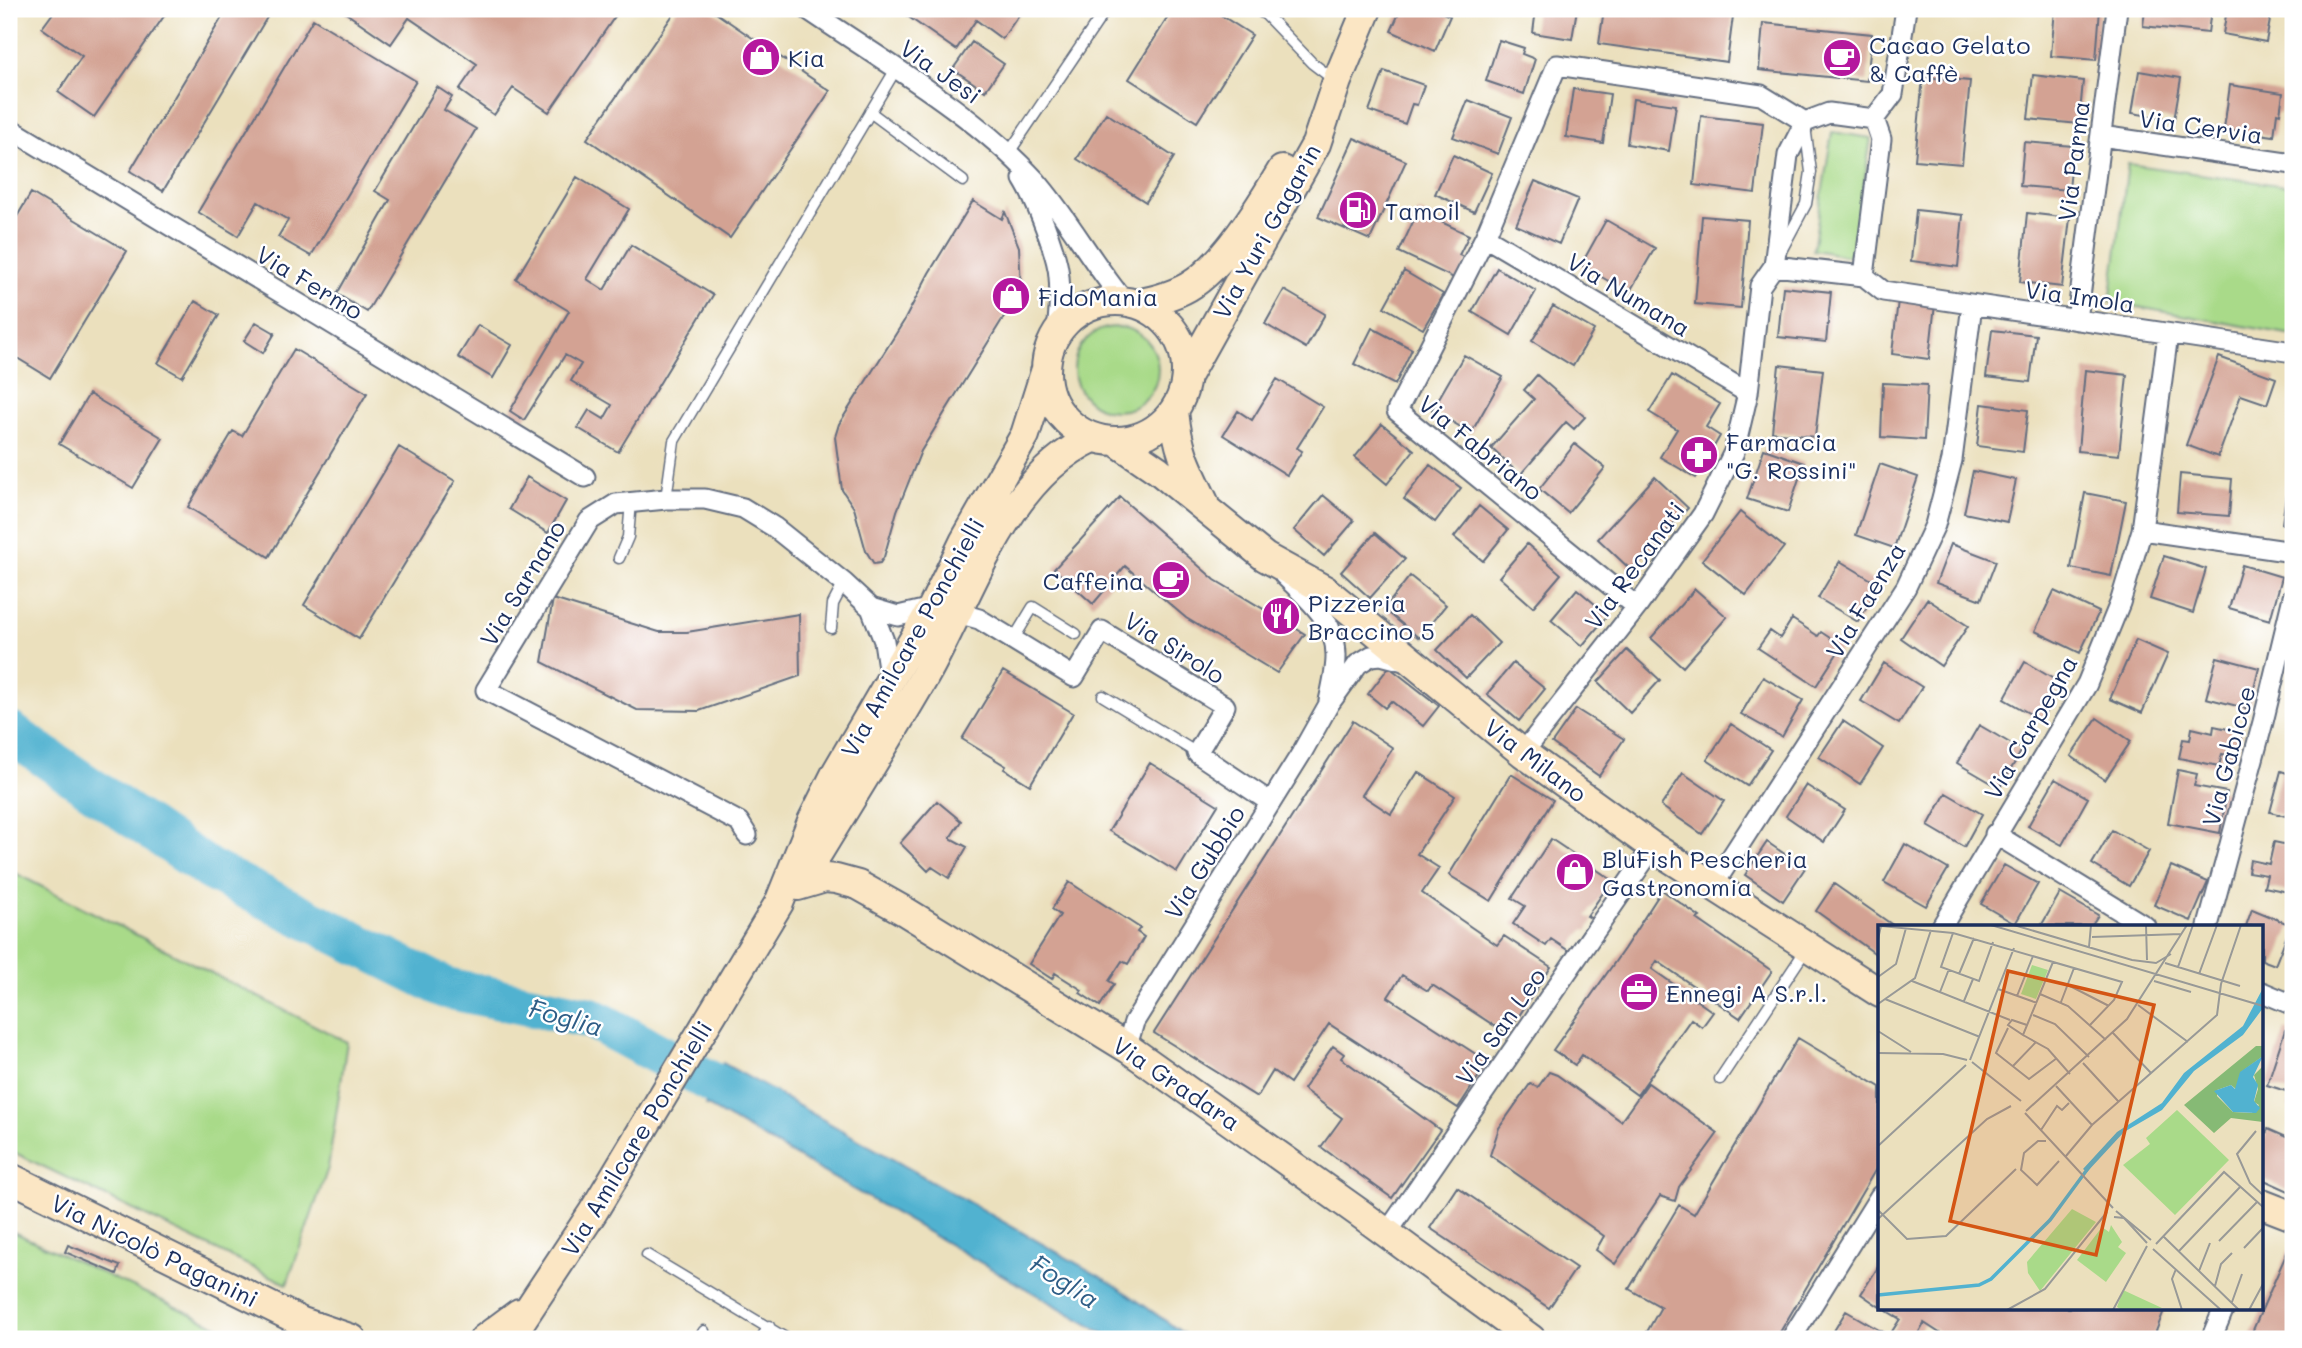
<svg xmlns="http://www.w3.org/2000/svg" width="2302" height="1348" font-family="Mali,sans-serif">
<rect width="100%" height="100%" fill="#fff"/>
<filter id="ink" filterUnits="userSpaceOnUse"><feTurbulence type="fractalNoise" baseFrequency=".0143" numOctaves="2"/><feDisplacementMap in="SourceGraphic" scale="14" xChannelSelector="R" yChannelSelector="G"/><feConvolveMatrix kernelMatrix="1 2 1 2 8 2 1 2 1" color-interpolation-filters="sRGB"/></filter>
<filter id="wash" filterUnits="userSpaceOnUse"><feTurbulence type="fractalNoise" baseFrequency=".00686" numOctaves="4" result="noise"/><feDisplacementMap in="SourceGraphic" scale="28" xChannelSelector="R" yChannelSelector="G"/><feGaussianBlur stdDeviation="1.57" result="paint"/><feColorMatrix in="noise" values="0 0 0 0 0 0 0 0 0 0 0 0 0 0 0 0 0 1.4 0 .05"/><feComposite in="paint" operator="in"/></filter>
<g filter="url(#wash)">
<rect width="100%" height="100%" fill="#ebe0bd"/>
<path fill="#a9da89" stroke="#628474" stroke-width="2" d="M1832,132L1871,138L1853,257L1813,250Z
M2128,164L2293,187V335L2110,302Z
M1074 369a42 42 0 1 1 84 0a42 42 0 1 1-84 0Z
M9,870L347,1042L328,1168L287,1284L9,1150Z
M9,1230L245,1339H9Z"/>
<path fill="#51b2d0" stroke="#367097" stroke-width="2" d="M723,1063L1115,1285L1191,1339H1114L706,1105Z"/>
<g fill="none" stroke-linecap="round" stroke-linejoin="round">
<path stroke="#51b2d0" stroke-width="42" d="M9,732L210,870L446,988L591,1018L765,1111"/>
</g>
<g id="blocks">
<path fill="#d3a293" d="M56,9H169L94,117L58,92L82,56L42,28Z
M227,9H272L163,191L130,171Z
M340,9H620L549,112L513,88L494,115L459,90L477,64L409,18L391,44Z
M677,9H710L830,91L730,238L587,139Z
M901,9H1023L1002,39L976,20L956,50L900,11Z
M1155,9H1211L1252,35L1197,122L1129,79L1168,17Z
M1401,9H1434L1450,16L1435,51L1391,31Z
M1536,9H1577L1572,39L1533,33Z
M1604,9H1683L1733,16L1727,62L1599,44Z
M2055,9H2100L2096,60L2051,56Z
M2145,9L2211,10L2208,33L2143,26Z
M2227,9H2272L2266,42L2223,34Z
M313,19L416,81L311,256L278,237L288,220L258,202L238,236L198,212Z
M1763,23L1872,34L1867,81L1759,70Z
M1499,40L1524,48L1522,54L1535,59L1524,94L1486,81Z
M972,42L1004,64L985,91L953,69Z
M1384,71L1424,85L1417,105L1412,104L1405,124L1369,111Z
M2139,71L2181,78L2174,120L2132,113Z
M2033,75L2083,81L2079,124L2028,119Z
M1923,77L1970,81L1962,164L1915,160Z
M2230,85L2283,93L2280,114L2277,113L2274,136L2224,129Z
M437,87L452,97L444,110L476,129L367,312L337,294L390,200L375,191Z
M1573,89L1610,94L1603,143L1566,137Z
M1633,99L1676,105L1669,151L1627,144Z
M1468,100L1512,117L1498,154L1453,137Z
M1106,113L1174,157L1146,202L1077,159Z
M1701,116L1763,123L1755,193L1694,185Z
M1354,138L1406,161L1370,240L1318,217Z
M2024,142L2073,146L2069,190L2020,186Z
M1453,155L1492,173L1474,212L1435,194Z
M577,177L629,209L587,279L604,290L631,245L713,295L618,452L578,428L589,410L604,419L612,405L571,381L581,364L565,355L524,420L510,411L569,311L516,279Z
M1535,181L1578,199L1559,244L1516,225Z
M31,193L127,251L50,378L9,353V230Z
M973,201L1002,219L1005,212L1019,247L1021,289L921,451L897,511L884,557L880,563L874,564L866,551L854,508L842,490L835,437L839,424L904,321L929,273Z
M1916,210L1963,215L1958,267L1911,261Z
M1418,211L1469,235L1459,255L1468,259L1458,280L1399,252Z
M2027,213L2070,218L2062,287L2020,282Z
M1702,216L1748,220L1741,308L1695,304Z
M1606,220L1655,248L1629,293L1581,265Z
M1497,268L1536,291L1511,335L1472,312Z
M1404,271L1443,294L1423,329L1384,307Z
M1783,287L1831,292L1826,342L1778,337Z
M1284,290L1325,314L1306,348L1265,324Z
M1898,300L1935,304L1929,359L1892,354Z
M195,301L219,315L182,377L158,363Z
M1553,306L1594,330L1573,366L1532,341Z
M256,322L275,333L263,353L244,341Z
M478,325L512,345L493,378L458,357Z
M1372,328L1412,349L1395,385L1354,364Z
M1992,330L2036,335L2030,382L1986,377Z
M294,349L367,393L269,557L188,507L233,431L242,436Z
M1464,355L1503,377L1471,433L1432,410Z
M2219,357L2276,378L2267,404L2241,395L2218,457L2186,445Z
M1779,365L1823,370L1815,437L1772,432Z
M2085,370L2127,375L2119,455L2078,451Z
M1537,375L1585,417L1574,429L1566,422L1520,475L1491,448L1534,399L1524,390Z
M1672,375L1720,404L1706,427L1720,436L1696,478L1660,457L1677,429L1649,412Z
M1277,379L1323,407L1297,448L1302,451L1287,475L1223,435L1238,411L1252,420Z
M1883,383L1927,385L1924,440L1881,437Z
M89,394L163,438L133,488L59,444Z
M1982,404L2028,410L2023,452L1977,446Z
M1382,424L1414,450L1387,484L1355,457Z
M1575,444L1605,468L1568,513L1539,489Z
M399,447L455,481L359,639L304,605Z
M1764,449L1804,463L1788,512L1747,499Z
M1880,464L1918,477L1894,548L1856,535Z
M1430,465L1461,488L1435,522L1404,499Z
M1973,471L2016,480L2007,522L1964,513Z
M2180,474L2232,479L2229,516L2177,512Z
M527,477L566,501L548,533L509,509Z
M1655,477L1688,508L1631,570L1598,539Z
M2288,480L2293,481V526L2282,524Z
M2085,493L2126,501L2111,576L2071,568Z
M1323,495L1354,521L1324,556L1294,530Z
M1120,497L1215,580L1305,634L1277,673L1186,618L1125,566L1093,604L1054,569Z
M1479,506L1508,530L1483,561L1454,537Z
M1740,512L1784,547L1746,595L1702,560Z
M1375,533L1405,559L1370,598L1341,572Z
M1527,544L1561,574L1533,607L1499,577Z
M1951,544L1996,561L1981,600L1936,583Z
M2164,556L2206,569L2193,613L2150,599Z
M1840,561L1880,585L1858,622L1818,598Z
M2242,565L2282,577L2270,620L2229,608Z
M1410,576L1446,605L1419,638L1384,609Z
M1577,589L1608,615L1582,646L1551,620Z
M1695,589L1727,617L1683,667L1651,638Z
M2054,591L2099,612L2080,653L2035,631Z
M553,599L659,632H687L799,614L800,676L699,711L637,710L542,662Z
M1927,599L1968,626L1941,666L1901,638Z
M1470,615L1499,643L1466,678L1437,650Z
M1792,619L1818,636L1821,632L1842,646L1816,686L1758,648L1770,631L1780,638Z
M2136,640L2168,654L2142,713L2110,699Z
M1627,650L1660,680L1630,713L1598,682Z
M2217,657L2259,668L2249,709L2206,698Z
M2025,662L2062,684L2041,720L2004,699Z
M1513,663L1545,689L1519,721L1487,694Z
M1884,663L1922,687L1899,724L1861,701Z
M1389,667L1439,706L1423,726L1391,701L1385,708L1368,694Z
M1003,671L1073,713L1030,785L1004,769L1006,766L962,739Z
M1763,677L1803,700L1782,737L1741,714Z
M1576,709L1624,739L1599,776L1552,743Z
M2097,718L2131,741L2105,780L2071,756Z
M1353,721L1393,748L1362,795L1391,814L1418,772L1455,796L1417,854L1439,868L1422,893L1497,945L1504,936L1551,967L1507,1034L1432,985L1428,991L1402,975L1388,997L1488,1062L1458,1108L1329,1024L1290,1083L1273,1071L1257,1097L1154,1033Z
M1843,721L1883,748L1860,784L1819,757Z
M1731,724L1771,750L1747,786L1707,760Z
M1979,725L2022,750L2000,788L1957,763Z
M2214,726L2242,732L2237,757L2222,754L2219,766L2179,758L2183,739L2190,740L2192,728L2213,733Z
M1150,763L1218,805L1177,872L1109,831Z
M2178,770L2197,774L2194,786L2227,792L2220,833L2168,823Z
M2281,771L2293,775V818L2270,812Z
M1683,773L1724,801L1702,834L1661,806Z
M1511,774L1553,800L1491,901L1449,875Z
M2055,779L2088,798L2062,845L2028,826Z
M1806,785L1845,810L1824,842L1786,816Z
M1946,793L1982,814L1964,847L1928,826Z
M937,801L961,821L950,838L967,847L949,878L932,867L928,871L900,843Z
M2112,830L2149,851L2129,886L2092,864Z
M1551,839L1612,880L1587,916L1594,920L1587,931L1584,929L1569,951L1551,939L1546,946L1513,924L1525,906L1512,898Z
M1767,842L1805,868L1783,901L1745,875Z
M2274,842L2293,846V893L2264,887L2267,875L2248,872L2250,860L2269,864Z
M1905,844L1948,869L1926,906L1884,882Z
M2004,865L2038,884L2015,924L1981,904Z
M2171,866L2208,882L2191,921L2154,905Z
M1069,882L1140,928L1137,932L1144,937L1128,964L1122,961L1109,981L1114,984L1100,1006L1080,993L1082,990L1055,973L1052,979L1029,964L1060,915L1052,909Z
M1834,884L1894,926H1880V957L1816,911Z
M1662,890L1700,917L1697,919L1772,971L1740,1018L1657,961L1652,969L1713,1012L1702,1027L1691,1019L1637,1095L1582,1055L1575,1065L1553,1050L1624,949Z
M2060,893L2098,915L2091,926H2041Z
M2252,909L2291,925L2275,965L2262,960V926H2246Z
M2285,1030L2293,1033V1109L2288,1107L2292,1093L2267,1085Z
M1798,1038L1880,1087V1162L1776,1339H1643L1661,1307L1629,1289L1679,1205L1694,1214Z
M1333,1046L1344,1054L1341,1058L1440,1130L1392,1198L1321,1147L1342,1118L1303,1089Z
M1549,1072L1557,1075L1621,1121L1648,1083L1718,1133L1679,1187L1675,1201L1660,1196L1615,1264L1596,1250L1604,1236L1490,1155L1499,1128L1530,1084L1538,1087Z
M2268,1129L2293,1140V1193L2262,1179V1143Z
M1457,1187L1576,1268L1549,1308L1430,1228Z
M68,1245L120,1266L117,1274L65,1252Z
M2288,1250L2293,1252V1339H2249Z
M1880,1264V1307L1861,1294Z
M1882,1308H2165L2153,1339H1949L1924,1323L1919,1332L1931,1339H1887L1900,1319Z
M1846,1311L1886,1334L1883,1339H1829Z"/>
</g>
</g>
<g filter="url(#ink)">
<use href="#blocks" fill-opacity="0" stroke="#646d7f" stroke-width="2"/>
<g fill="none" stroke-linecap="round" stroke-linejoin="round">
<g stroke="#646d7f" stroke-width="13">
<path id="lane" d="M1256,9L1266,15L1312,63L1333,79
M870,112L963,181
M1008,154L1106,9
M1781,251L1806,204L1811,172L1805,126
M666,499L674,441L896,69
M619,558L628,537L631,502
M831,628L833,604L844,583
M1013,640L1033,607L1076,634
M1103,696L1197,753
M1720,1079L1807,948
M647,1255L787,1339
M699,1339L704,1331
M761,1339L769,1326"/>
</g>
<g stroke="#646d7f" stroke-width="23">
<path id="street" d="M807,9C883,61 974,113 1036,181C1069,219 1092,263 1124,301
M1874,119L1893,94L1906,9
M9,128L585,477
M2101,136L2293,164
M1023,179C1035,198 1058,255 1059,277C1061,296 1059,314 1057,332
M1485,237L1748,393
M1864,276L1881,139L1874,119L1829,113L1805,122L1788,155L1774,266L1864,276L1883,291L2293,352
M2077,320L2117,9
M2142,530L2293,552
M1284,575C1307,598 1337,621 1336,657C1336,671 1332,687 1329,701
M1637,607L1397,411L1485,237L1557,65L1761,95L1805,122
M871,608L898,616L932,608
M958,613L979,619L1074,677L1102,631L1225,706L1197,753L1270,802
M1523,753L1637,607L1703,514L1734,452L1748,393L1760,286L1774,266
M1995,834L2145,926
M747,835L739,822L486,690L589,521L616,504L666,499H705L743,508L774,527L844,583L871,608L884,641L890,681
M1712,887L1906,587L1935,525L1952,460L1972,305
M1942,926L2087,684L2120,603L2142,530L2168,334
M2208,926L2263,722L2293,597
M2262,992L2293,1005
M1129,1049V1039L1134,1022L1301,754L1329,704L1358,664L1371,656L1381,655L1408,662
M1387,1233L1653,847
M1791,1339L1880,1196
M2211,1339L2224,1308"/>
</g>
<g stroke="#646d7f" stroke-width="32">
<path id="secondary" d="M1046 371a70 70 0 1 1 140 0a70 70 0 1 1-140 0Z
M1137,304C1155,300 1172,296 1188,287C1223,267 1261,205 1282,170
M1186,377L1316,144L1337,81L1367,9
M1174,411C1178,451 1187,467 1204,502
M1117,442L1158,470L1265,557L1325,590L1523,753L1653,847L1880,993
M804,876C845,808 887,742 926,674C970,596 1005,478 1093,438
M798,886L825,878L836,879L858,885L906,912L1129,1049L1358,1212L1531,1339
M9,1177L302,1322L352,1339
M2262,1204L2293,1216
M484,1339L519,1313
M509,1339L593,1212L779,903L812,821L837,771L932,608L964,542L1025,435L1045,372"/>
</g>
<use href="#lane" stroke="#fff" stroke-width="10"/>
<use href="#street" stroke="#fff" stroke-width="19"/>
<use href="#secondary" stroke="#fbe6c4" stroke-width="28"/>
</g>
</g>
<defs>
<g id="shop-disc" transform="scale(2.0125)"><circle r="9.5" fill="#b5179e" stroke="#fff"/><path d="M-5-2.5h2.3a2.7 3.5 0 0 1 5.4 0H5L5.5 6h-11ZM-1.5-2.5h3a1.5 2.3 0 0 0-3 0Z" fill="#fff"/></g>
<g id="cafe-disc" transform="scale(2.0125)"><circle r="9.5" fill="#b5179e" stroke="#fff"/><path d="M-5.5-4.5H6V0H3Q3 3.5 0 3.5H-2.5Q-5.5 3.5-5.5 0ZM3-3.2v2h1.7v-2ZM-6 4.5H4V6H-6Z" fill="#fff"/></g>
<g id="fuel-disc" transform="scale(2.0125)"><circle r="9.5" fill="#b5179e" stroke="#fff"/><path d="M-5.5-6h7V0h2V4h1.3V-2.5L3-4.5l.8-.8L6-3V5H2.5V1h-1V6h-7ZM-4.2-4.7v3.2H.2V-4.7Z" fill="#fff"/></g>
<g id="pharmacy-disc" transform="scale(2.0125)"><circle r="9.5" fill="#b5179e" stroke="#fff"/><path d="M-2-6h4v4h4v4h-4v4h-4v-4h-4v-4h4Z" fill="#fff"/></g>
<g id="restaurant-disc" transform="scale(2.0125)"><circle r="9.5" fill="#b5179e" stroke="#fff"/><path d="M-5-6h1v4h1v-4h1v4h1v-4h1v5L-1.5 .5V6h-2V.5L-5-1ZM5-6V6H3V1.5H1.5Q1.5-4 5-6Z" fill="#fff"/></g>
<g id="office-disc" transform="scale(2.0125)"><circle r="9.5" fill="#b5179e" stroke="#fff"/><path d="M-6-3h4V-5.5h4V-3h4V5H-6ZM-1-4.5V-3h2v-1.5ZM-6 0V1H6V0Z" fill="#fff"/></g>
</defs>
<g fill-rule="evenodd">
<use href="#shop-disc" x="761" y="57"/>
<use href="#cafe-disc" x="1842" y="58"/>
<use href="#fuel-disc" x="1358" y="210"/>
<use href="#shop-disc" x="1011" y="296"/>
<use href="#pharmacy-disc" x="1699" y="455"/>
<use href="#cafe-disc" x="1171" y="580"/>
<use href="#restaurant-disc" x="1281" y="616"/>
<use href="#shop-disc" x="1575" y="872"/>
<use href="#office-disc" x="1639" y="992"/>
</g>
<g text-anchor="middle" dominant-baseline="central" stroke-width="5" stroke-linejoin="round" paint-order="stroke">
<g font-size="24" fill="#1b2f5e" stroke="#fff" text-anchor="start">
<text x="1869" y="44">Cacao Gelato<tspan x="1869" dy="28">&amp; Caffè</tspan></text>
<text x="788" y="57">Kia</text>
<text x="1385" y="210">Tamoil</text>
<text x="1038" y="296">FidoMania</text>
<text x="1726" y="441">Farmacia<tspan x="1726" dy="28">"G. Rossini"</tspan></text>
<text x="1144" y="580" text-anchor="end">Caffeina</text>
<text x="1308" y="602">Pizzeria<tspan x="1308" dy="28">Braccino 5</tspan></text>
<text x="1602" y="858">BluFish Pescheria<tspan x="1602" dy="28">Gastronomia</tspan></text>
<text x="1666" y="992">Ennegi A S.r.l.</text>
</g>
<g font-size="24" fill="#1b2f5e" stroke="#fff">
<text transform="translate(941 71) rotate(35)">Via Jesi</text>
<text transform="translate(2201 126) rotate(8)">Via Cervia</text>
<text transform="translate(2073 161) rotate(-83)">Via Parma</text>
<text transform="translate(1266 231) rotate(-61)">Via Yuri Gagarin</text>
<text transform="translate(310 282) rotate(31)">Via Fermo</text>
<text transform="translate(1629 294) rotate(31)">Via Numana</text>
<text transform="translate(2080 296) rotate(8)">Via Imola</text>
<text transform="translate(1481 447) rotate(39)">Via Fabriano</text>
<text transform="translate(1634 565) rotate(-54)">Via Recanati</text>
<text transform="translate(522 583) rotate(-59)">Via Sarnano</text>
<text transform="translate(1865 600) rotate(-59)">Via Faenza</text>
<text transform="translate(912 637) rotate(-61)">Via Amilcare Ponchielli</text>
<text transform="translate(1175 647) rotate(32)">Via Sirolo</text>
<text transform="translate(2030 727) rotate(-60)">Via Carpegna</text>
<text transform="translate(2228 756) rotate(-75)">Via Gabicce</text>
<text transform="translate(1536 760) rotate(37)">Via Milano</text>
<text transform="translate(1204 862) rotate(-58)">Via Gubbio</text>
<text transform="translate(1500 1026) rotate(-55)">Via San Leo</text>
<text transform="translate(1177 1083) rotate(34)">Via Gradara</text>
<text transform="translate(636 1138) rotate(-59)">Via Amilcare Ponchielli</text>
<text transform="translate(155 1250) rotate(26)">Via Nicolò Paganini</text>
</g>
<g font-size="26" font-style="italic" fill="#2e5d86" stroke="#fff">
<text transform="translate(566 1017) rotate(16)">Foglia</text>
<text transform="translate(1065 1281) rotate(33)">Foglia</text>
</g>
</g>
<g transform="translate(1878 925)">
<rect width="385" height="385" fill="#ebe0bd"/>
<path d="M154,40L170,45L158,74L143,69ZM299,185L351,235L297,290L245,240L272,219L268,213ZM194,284L218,297L162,366L150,348L149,337ZM233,300L244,317L240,322L248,328L228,357L199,335L224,302L231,307ZM245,365L284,383L244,385L239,382Z" fill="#a9da89"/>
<path d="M378,121H385V131L363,147L358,164L353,160L339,165V171L355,187L374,188L381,180L376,177L380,164L376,150L385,141V197L353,193L336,208L306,180Z" fill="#86ba75"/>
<path d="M385,63V83L365,110L316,146L284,185L246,207L209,247L205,244L239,207L284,178L306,148L365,101ZM385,131L375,152L380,160L376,176L382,183L378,188L355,187L336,166L353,160L357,164L362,147Z" fill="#51b2d0"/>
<path fill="none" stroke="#51b2d0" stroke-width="3.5" d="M0,370L101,360L113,354L172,295L211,242"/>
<path fill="none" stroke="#989997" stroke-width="2" d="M113,0L385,81M136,0L254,35L278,38L293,29M268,0L269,35M75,8L63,42L101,56L115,17M214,12L303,9M0,14L3,1L75,8L244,57L236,75L212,100M211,22L213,0M287,38L362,61M300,42L315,0M81,49L96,13M321,49L339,0M0,52L18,39L28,3M34,56L132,95M276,56L313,67M190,60L231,81M120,64L159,78M62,67L71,44M162,69L190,81L228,115M139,71L155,31M7,74L102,112M86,76L95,54M183,77L196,43M0,79L37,53L53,5M260,80L310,117M155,90L177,99L211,132M149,100L134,95L130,100L145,110L175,37M130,103L118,128L151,154L179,133M0,106L33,127M235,108L273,148M145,110L170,124L192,149M0,128L65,129L89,135M92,135L136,23M94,137L143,176M205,138L240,176M135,141L158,117M178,161L214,200M148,186L249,94L309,0M147,188L235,283M163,205L179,181L184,185L191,178M378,206L359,229L372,258L385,270M168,216H160L146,228L143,245L159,260L181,236M0,221L88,140M188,231L214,200L339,90L343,59L363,0M0,285L29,314L68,311L138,244M238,286L273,315M236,292L246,293L269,318M0,294L109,194L133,181M285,311L361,385M341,316L379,277M278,319L346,247L385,282M366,323L385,303M275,324L343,385M301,326L363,261M298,344L294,354L304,385M321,346L332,318M337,361L343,339L354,328M354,377L364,349M129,385L167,364L229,287M235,385L269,321M371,385L385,359"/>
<path fill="#d45514" fill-opacity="0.15" stroke="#d45514" stroke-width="3.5" d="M130,46L276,80L218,330L72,296Z"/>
<rect width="385" height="385" fill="none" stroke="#1b2f5e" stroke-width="3.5"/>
</g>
<rect width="2302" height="1348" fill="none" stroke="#fff" stroke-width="35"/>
</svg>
